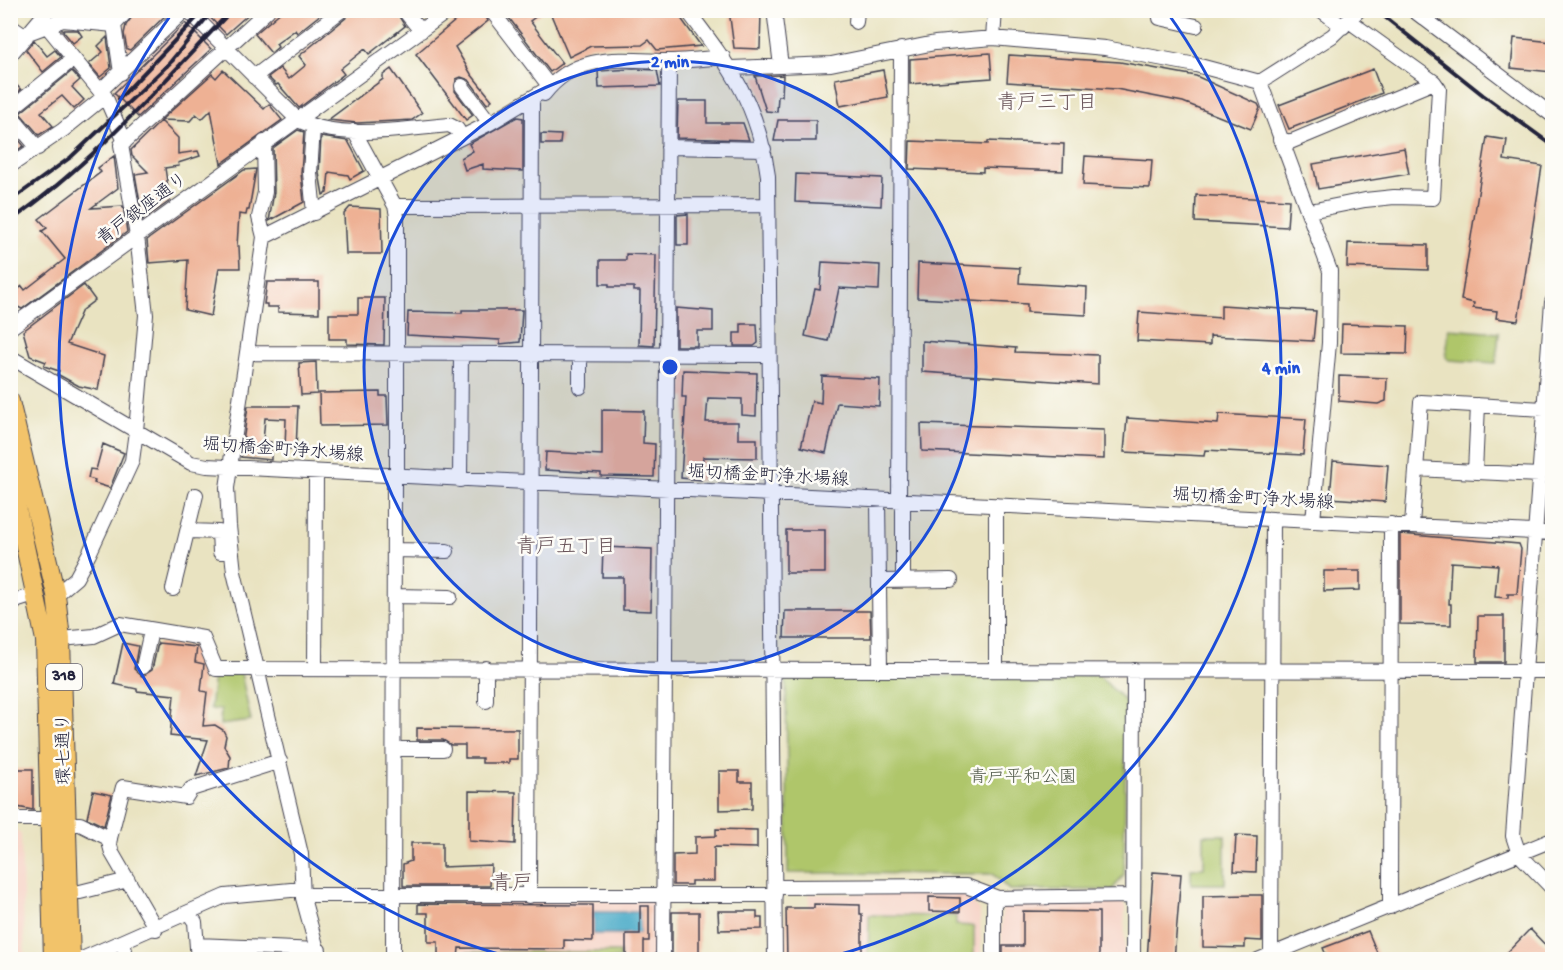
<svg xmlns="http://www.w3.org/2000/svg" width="1563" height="970" font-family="'Gochi Hand','Klee One',sans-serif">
<rect width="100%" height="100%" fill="#fdfcf7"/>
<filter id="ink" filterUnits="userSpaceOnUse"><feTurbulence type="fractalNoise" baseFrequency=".0167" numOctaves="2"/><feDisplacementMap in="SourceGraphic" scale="12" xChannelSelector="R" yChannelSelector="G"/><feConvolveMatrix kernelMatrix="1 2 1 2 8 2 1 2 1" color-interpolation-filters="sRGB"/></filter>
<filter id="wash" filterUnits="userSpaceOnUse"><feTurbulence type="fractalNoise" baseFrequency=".008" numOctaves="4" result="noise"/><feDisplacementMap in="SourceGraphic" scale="24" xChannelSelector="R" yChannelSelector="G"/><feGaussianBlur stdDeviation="1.35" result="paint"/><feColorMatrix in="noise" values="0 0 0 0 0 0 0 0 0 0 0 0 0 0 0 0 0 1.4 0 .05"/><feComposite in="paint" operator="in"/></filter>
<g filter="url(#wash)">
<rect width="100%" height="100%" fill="#e9e3c1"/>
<path fill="#f6d2c5" d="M196,11H253L141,121L113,93L115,85Z
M11,824L21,835L25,959H11Z
M963,892L980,911L981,959L808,960L809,894Z
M462,900H652L657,907V959L462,960Z
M1119,900L1125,905L1124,959L1001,960L1002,907L1007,903Z"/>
<path fill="#afc66b" stroke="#687453" stroke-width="1.5" d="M1449,329L1499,333L1496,363L1449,360L1446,357Z
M241,673L251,721L220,725L221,710L210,709L214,676Z
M1098,675L1126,702L1124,875L1112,890H1009L993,874L788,873L786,678Z
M1204,835H1225V884H1191V868H1204Z
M869,915L956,916V925L974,926V959H868Z
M465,952H620V959H465Z"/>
<path fill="#49aac8" stroke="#366682" stroke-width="1.5" d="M593,912H640V934H593Z"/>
<g id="blocks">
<path fill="#eeb194" d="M137,10H171L130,50L127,49L124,34L126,25Z
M203,10H253L226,34Z
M283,10H326L297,33L295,30L276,44L278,47L271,53L255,34Z
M351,10H395L405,26L369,54L365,49L340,69L344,74L299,108L278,84L276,85L268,77L280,68L289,79L306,65L299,56L347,17Z
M468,10H482L488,21L455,47L471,74L492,100L487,104L469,80L461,77L456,79L455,91L473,115L466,120L416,54Z
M503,10H545L530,21L562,63L550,72Z
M549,10H675L701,46L657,50L649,40L642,45L591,46L569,57Z
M729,10L761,11L760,49L734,48Z
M185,23L211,49L138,117L114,93Z
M62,30H78L82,36L73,43Z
M107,37L111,68L100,77L89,64L103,52L98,46Z
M1514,38L1552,42V72L1511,68Z
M34,40L47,56L55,50L61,57L43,72L26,50Z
M990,53L992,78L910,84V59Z
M1009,55L1120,62L1196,76L1258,104L1260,108L1251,129L1183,102L1116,89L1007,82Z
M391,69L422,113L412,120L395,121L357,123L328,120L383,79V75Z
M633,69L657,70L660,86L599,88L598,71Z
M1373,69L1382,93L1289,129L1279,105Z
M223,70L264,109L269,104L282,120L221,164L211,110L202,119L196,114L190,121L161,120L212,74L216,78Z
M883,70L888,97L840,106L835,79Z
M72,71L80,80L72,87L84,100L74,109L62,96L41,112L53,126L39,135L20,113Z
M783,75L782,96H778L777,112L766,111L755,76Z
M10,78L21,90L10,98Z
M678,101H707V123H743L749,140L677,138Z
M517,117L523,118V171L483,169V164L465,170L461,158L473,151L469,144Z
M778,120H816V141H774Z
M161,121L178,138V154L198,151L200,156L178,163L179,166L165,168L170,201L143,220L135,174L148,172L132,156L131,150Z
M10,129L24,146L10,155Z
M298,130L304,132L301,173L304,202L269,221L274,192L273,148Z
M541,134L561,135L560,144H541Z
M321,137L348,141L364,171L350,179L348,175L329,172L327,193L323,195L319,173Z
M1487,137L1507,140L1504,160L1542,166L1518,321L1496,318L1497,311L1473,308L1474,303L1461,300Z
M910,141L988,144V141L1064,144L1063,171L983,168V172L909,169Z
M1404,148L1409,174L1318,189L1313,164Z
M114,156L118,188L91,208L123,206L127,232L22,309L16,306L14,293L22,286L25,290L65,259L42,231L47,228L39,219L101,172L98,168Z
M1085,156L1152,160L1150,188L1083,185Z
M256,169L249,210H247L246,215L239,214L237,246H239L240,268H219L211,316L185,310L188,260L149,263L147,240L244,170Z
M796,174L882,178L881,206L795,202Z
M1196,195L1289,200L1287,227L1195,222Z
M350,207L381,209L382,254H346L344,214Z
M688,214V245H677V215Z
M1348,243L1428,245V270L1347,267Z
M626,254L656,255L654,346L639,345L640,291H634V287H609V284H600V260H626Z
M822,262L880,265L879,290L839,288L828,341L805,336L815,289L820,290Z
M918,263L1020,268L1019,283L1087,287L1086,315L1027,312V304L917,298Z
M267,282H319V313L278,312V307H267V304H264Z
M84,285L95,300L82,310L67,344L104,356L98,390L79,386L57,374L59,371L44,366L46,362L30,356L23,331Z
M358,298H385L384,345L347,344V339H329V314H358Z
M1221,305L1316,311L1313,341L1210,336V345L1137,341L1139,312L1221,318Z
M676,308L713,311V331H697V346H676Z
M462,310H522L520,342L500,344V340L407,335L408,312L462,313Z
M741,324H757L758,343L754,346H734V333H741Z
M1342,324L1408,326L1407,354L1341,353Z
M922,341L1016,348L1015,352L1098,355V384L922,372Z
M316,362L317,394L301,395L299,363Z
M683,370L757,373L756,416L742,415V399L708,398L706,422H738V439H757V458L703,457L701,480L681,478L686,397H682Z
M822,376L880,379L879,406L837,403L826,453L801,447L812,401L821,403Z
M1339,376L1387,378L1386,401L1378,404L1339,401Z
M380,392V396H387L388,425L320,426L319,393Z
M248,406H298L296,449H285L286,419L265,418L263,442H271V460L241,457Z
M602,410L644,411L643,443L655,444L654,477L601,476V473L545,470L546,452L602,455Z
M1219,414L1306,419L1303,455L1205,450L1204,456L1124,452L1127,418L1218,424Z
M921,424L1104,430V459L922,451Z
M103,444L124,453L110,488L94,483L95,480L88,478L90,469L96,470Z
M1333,461L1388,465L1385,502L1330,498Z
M786,530H825V573H786Z
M1400,534L1519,544L1521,549L1517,594H1508V598L1495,597L1498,565L1451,562L1449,604H1451V625L1400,624Z
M603,547L652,549L651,611L623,610V577H602Z
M1324,571H1360V590L1324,591Z
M785,611H870L871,638H784Z
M1478,616H1504V662H1477Z
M123,643L138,646L134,669L142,676L152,670L158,643L197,647L195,662L204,664L201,691L207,692L203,726L215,725L223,730L226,736L224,746L230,756L229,768L196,776L208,740L170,736L174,695L137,691V689L114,684Z
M417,728L518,729V759H509V763H482V758H465V745H451L443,740H417Z
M10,769H33V810L12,806Z
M719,771H739V782H752V809L719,810Z
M93,791L112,795L104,826L87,818Z
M469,791L516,792L515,844L469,841Z
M716,829L757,830V848L714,847V881H691V885H673V855L695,854V837L716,836Z
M1236,835L1257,836L1256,872L1234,871Z
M411,843H442V867L491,865L490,886H403V864L411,861Z
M1153,872L1181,874L1174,960H1147Z
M1250,895H1262V941L1245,940V948L1203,947V896Z
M929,897L960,898V912L929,911Z
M418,904L593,905V941L564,940V949L459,948L458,959H438V942H428V913H418Z
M814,904L860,905V914H862V960H787L786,908H814Z
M640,906H649V941H644V960H626V934H640Z
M718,911H757V918H762V929L719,930Z
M1023,911L1099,912V960H1003V946H1023Z
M672,912H699V958H672Z
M1530,929L1552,952L1545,960H1500Z
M1368,931L1380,960H1328L1323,948Z"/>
</g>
</g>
<g filter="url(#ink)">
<use href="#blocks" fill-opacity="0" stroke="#403f4f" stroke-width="1.5"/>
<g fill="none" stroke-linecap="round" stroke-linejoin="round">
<g stroke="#403f4f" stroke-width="16">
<path id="minor" d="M188,10L298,120C341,141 402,129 449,125L457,129L462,137
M404,10L421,31
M687,10C731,68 758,103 768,176L775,960
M774,10L781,66
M1159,10L1160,18L1196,26
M1321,10L1343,27
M1413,10L1552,115
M42,20L100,91
M1349,21L1434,82
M856,22L857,10
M114,25L128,10
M10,26L26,37
M31,32L63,20L114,25L121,73
M993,38L995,10
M10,55L48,10
M731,68L831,64L935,43L993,38L1105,48L1196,65L1260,82L1330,271L1329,343L1313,521
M254,77L342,10
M1260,82L1332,36L1359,10
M462,86L490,123
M544,94C576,52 621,60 667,61C685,61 704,59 723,57
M10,110L73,59
M10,115L38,148
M313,128L310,173L314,213
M354,131L395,206L397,216V476
M1280,139L1290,142L1434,82L1439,89L1433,198L1394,197L1365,200L1310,211
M125,142L106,98L100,91L185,10
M264,142L265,192L259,217L264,237L227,488L229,526L234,572L301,854L303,898L320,960
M668,147L764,149
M10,166L63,130L105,96
M395,206L768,205
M264,237L490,123L550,87L491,10
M1552,302L1513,836L1519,854L1552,888
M10,328L449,10
M248,353L769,355
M10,357L191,463L207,466L1552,533
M580,387V355
M1416,469L1540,475
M1475,472L1478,405
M460,480L461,354
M878,500L880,669
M899,501L901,49
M1412,525L1421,402L1544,409
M189,531L219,532L220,552L231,551
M394,550L447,551
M903,580V501
M879,581L951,580
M173,589L196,495
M56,595L76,578L89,554L132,461L136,431L146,315L137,236L121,145L268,10
M394,596L450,597
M10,606L18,600L37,594
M61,639L94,636L120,624L203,638L216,669L1552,671
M143,667L151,631
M315,668L316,473
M486,668V701
M996,669V505
M394,749H443
M10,815L19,819H50
M67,824H80L110,839
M775,887L966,886L998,898L1133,896
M80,892L128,880
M303,895H775
M529,896L532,99
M1390,907L1391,524
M189,913L195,922L198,960
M156,929L112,853L109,842L123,787L186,797L191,789L280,761
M123,942L127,960
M197,945L319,950
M71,959H82L225,896L302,889
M393,960L394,476
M663,960L669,61
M994,960V904L998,898
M1133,960L1134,670
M1258,960L1552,840
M1271,960L1273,519"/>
</g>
<g stroke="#403f4f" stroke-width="20">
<path id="major" d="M10,401L56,595L61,639L71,960
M10,476L45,640L53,960"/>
</g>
<use href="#minor" stroke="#fff" stroke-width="14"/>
<use href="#major" stroke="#f2c36a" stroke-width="18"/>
<path stroke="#22223b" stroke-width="4" d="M1376,10L1483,95L1552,145
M167,66L213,10
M119,99L200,14
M10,201L71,157L173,60
M10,221C95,162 161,84 232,10"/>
</g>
</g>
<circle cx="670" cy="367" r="306" fill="#1d4ed8" fill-opacity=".12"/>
<g fill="none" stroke="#1d4ed8" stroke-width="3">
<circle cx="670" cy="367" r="306"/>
<path d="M517 959A611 611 0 0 1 173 12M1167 12A611 611 0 0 1 823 959"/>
</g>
<g text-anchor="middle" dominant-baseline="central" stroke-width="5" stroke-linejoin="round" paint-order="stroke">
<rect fill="#fdfcf7" stroke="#646373" stroke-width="1.5" x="46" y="664" width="36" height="26" rx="4.5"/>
<g font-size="16" font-weight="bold" fill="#22223b">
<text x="64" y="677">318</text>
</g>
<g font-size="18" fill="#22223b" stroke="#fdfcf7">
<text transform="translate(143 210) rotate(-37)">青戸銀座通り</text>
<text transform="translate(283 451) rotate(4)">堀切橋金町浄水場線</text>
<text transform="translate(768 477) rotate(3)">堀切橋金町浄水場線</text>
<text transform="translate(1253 500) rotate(3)">堀切橋金町浄水場線</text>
<text transform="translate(65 749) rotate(-91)">環七通り</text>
</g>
<g font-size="18" fill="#535b4c" stroke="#fdfcf7">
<text x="1023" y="778">青戸平和公園</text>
</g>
<g font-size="20" fill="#69545a" stroke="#fdfcf7">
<text x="1047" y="104">青戸三丁目</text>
<text x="566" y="548">青戸五丁目</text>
</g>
<g font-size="21" fill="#69545a" stroke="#fdfcf7">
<text x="512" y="885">青戸</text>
</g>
</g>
<circle cx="670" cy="367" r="9" fill="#1d4ed8" stroke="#fdfcf7" stroke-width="3"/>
<g font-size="18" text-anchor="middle" font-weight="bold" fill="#1d4ed8" stroke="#fdfcf7" stroke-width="5" stroke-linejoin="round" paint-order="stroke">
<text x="670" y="67">2 min</text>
<text x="1281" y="373">4 min</text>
</g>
<rect width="1563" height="970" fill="none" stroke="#fdfcf7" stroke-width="36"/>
</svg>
